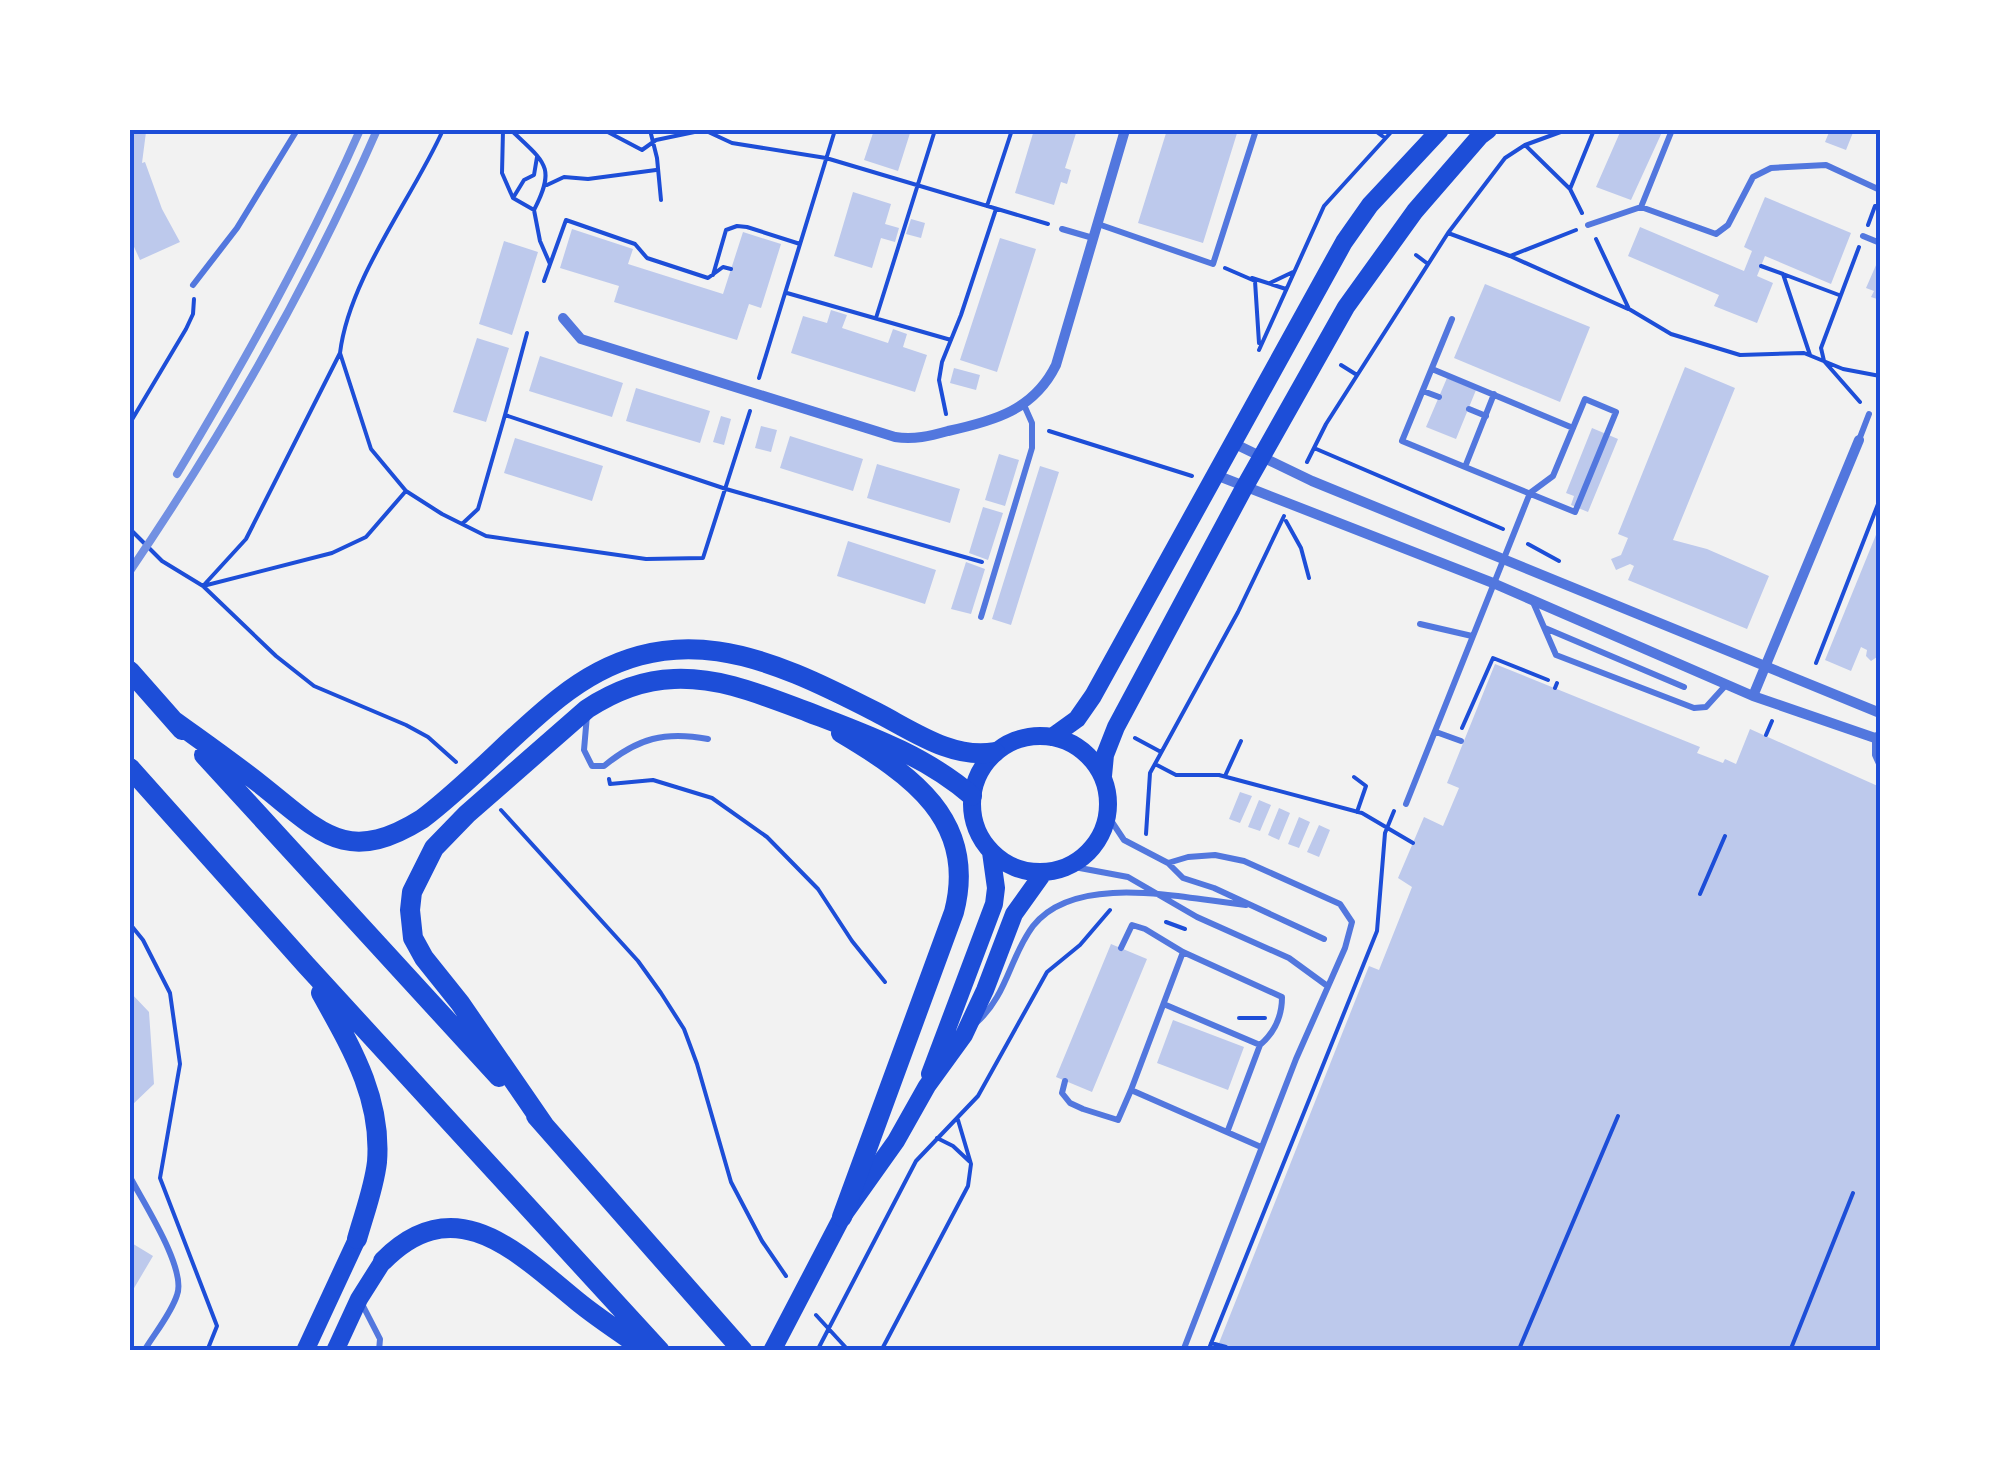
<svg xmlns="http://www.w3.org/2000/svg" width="2010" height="1481" font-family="'Fira Sans Condensed',sans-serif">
<rect width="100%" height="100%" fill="#f2f2f2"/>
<path fill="#bdc9ec" d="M874,130H911L898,171L864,160Z
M1034,130H1077L1065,168L1071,170L1067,184L1061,182L1054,205L1015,193Z
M1167,130H1238L1203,243L1138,223Z
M1621,130H1663L1631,200L1596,187Z
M1830,130H1854L1846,150L1825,142Z
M130,131L146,132L142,163L145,162L162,209L180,242L140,260L130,238Z
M853,192L891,204L885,224L899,228L895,242L881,238L872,268L834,256Z
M1765,197L1851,233L1831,284L1765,256L1757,276L1773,283L1757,323L1714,306L1719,295L1628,256L1640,227L1744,271L1752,251L1744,247Z
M911,219L925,223L921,238L906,234Z
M572,229L633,249L628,264L723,294L743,232L781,244L761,308L749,304L737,340L614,302L619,286L560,268Z
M1000,238L1036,249L997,372L960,360Z
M504,241L538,252L512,335L479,324Z
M1880,256V300L1871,297L1874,291L1866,288Z
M1485,284L1590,327L1560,402L1454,358Z
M831,310L847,315L842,328L888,343L893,329L907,334L903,347L927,355L915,392L791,353L803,316L827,323Z
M477,338L509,348L486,422L453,412Z
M540,356L623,383L612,417L529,391Z
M1685,367L1735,388L1673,540L1707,549L1769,576L1747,629L1628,580L1634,566L1630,564L1616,570L1611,559L1621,555L1628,538L1618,534Z
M954,368L980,375L976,390L950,383Z
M1447,378L1476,390L1456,439L1426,427Z
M636,388L710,411L700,443L626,421Z
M721,416L731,419L724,445L713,442Z
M761,426L777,430L771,452L755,448Z
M1592,428L1618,439L1588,512L1571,505L1574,496L1566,493Z
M790,436L863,459L853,491L780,468Z
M515,438L603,466L592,501L504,473Z
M999,454L1019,460L1005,506L985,500Z
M877,464L960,489L950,523L867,498Z
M1040,466L1059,472L1011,625L992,619Z
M983,507L1003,513L988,560L969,553Z
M1880,525V655L1871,661L1866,656L1867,650L1861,647L1851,671L1825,660Z
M848,541L936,570L925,604L837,576Z
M966,562L985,569L971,614L951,609Z
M1495,664L1700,747L1697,753L1723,763L1725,759L1736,764L1750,729L1880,787V1351H1224L1226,1346L1219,1343L1369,966L1379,970L1412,887L1398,878L1424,817L1443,826L1459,788L1447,783Z
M1240,792L1252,796L1240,823L1229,819Z
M1259,800L1271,805L1260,831L1248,827Z
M1279,808L1290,813L1279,840L1268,835Z
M1299,817L1310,822L1299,848L1288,844Z
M1319,825L1330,830L1319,857L1307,852Z
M1111,944L1147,959L1092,1092L1056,1077Z
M130,992L149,1012L154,1084L130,1107Z
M1173,1020L1244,1047L1228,1090L1157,1063Z
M130,1242L153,1256L130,1295Z"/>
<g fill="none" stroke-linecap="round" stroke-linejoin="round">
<path stroke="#1d4ed8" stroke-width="4" d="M503,130L502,173L513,198
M511,130C544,162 557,166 534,210L540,241L550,264
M604,130L642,150L656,140L704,130
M650,130L657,158L661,200
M704,130L732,143L826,158L1048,224
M1374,130L1385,138
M442,132L454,130
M1525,145L1570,189L1582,213
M547,185L564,177L588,179L656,170
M1570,189L1594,130
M987,206L1012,130
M534,210L513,198L524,180L534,175L537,157
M1868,225L1875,206
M1448,233L1510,256L1628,309
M1596,239L1629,309L1671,334L1740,355L1804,353L1843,369L1880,376
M1859,247L1821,348L1824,361L1860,402
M1416,255L1428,264
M1510,256L1576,230
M1761,266L1783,274
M1225,268L1255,281L1259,343
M713,275L726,230L737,226L747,227L800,244
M1252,278L1286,289
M544,281L566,220L635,244L647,258L708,278L723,267L731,269
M1270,283L1293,272
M787,293L951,340
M876,318L935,130
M527,333L505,415L726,489L982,562
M1259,350L1324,206L1393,130
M340,353L371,449L406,491L442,514L486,536L646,559L703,558L750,411
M1810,355L1783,274L1839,295
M1341,365L1357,375
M759,378L835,130
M946,414L939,380L942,362L961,315L996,209
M130,423L186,329L193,314L194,299
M1049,431L1192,476
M1314,448L1503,529
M1307,462L1326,424L1448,233L1505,158L1525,145L1566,130
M1286,521L1301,548L1309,578
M462,524L478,509L505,415
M130,529L162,561L203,586L276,656L314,686L406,725L428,737L456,762
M1528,544L1559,561
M203,586L246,539L340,353C349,278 412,199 443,130
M203,586L332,553L366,537L405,492
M1816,663L1880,499
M1555,688L1557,683
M1462,728L1493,658L1548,680
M1766,735L1772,721
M1135,738L1161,752
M1155,764L1176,775H1219L1362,813L1413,843
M1225,776L1241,741
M1354,777L1366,786L1357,812
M609,779L610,784L653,780L712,798L767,837L818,889L852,941L885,982
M501,810L638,961L661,993L684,1029L697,1064L731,1182L762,1241L786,1276
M1146,834L1150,773L1238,612L1284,516
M1700,894L1725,836
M1166,922L1185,929
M130,924L143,940L170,993L180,1064L160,1178L217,1326L207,1351
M1239,1018H1265
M937,1138L953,1146L969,1161
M816,1315L849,1351
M1211,1343L1226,1347
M1520,1347L1618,1116
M817,1351L916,1161L978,1096L1047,972L1080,945L1110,910
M881,1351L968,1186L971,1164L958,1120
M1208,1351L1377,931L1385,833L1394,811
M1790,1351L1853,1193"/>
<path stroke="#5277de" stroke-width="6" d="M1641,207L1716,234L1728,225L1753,177L1771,168L1826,165L1880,190
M1098,224L1213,264L1256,130
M1588,225L1641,207L1672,130
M1062,229L1093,238
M1863,236L1880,243
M193,285L237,228L297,130
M1452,319L1402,441L1465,467
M1432,369L1573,428
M1423,391L1439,397
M1469,409L1486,416
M1859,440L1869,414
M1533,602L1556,655L1694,708L1706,707L1726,685
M981,617L1032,448V423L1024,405
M1420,624L1472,636
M1545,628L1684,687
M587,715L584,750L592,766H604C638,738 665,731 708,739
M1436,732L1461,741
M1875,739V755L1880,766
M1406,804L1530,493L1553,476L1585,399L1616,412L1575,512L1465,467L1494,394
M1108,816L1124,840L1168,863L1183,878L1214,888L1324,939
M1168,863L1188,857L1215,855L1244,861L1340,904L1352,922L1345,948L1296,1059L1183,1351
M1069,866L1128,877L1197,917L1289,958L1326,985
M1121,948L1132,925L1145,929L1183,952L1282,997C1282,1016 1274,1033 1260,1045L1228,1130
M1183,952L1131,1090L1261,1147
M1166,1005L1260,1045
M975,1024C1008,995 1009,958 1033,926C1076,871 1186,899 1246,905
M1065,1081L1062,1093L1070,1103L1083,1109L1118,1120L1131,1090
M130,1177C143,1202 187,1269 177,1295C171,1314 154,1334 144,1351
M361,1302L380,1339L379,1351"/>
<path stroke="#5277de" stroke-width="10" d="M563,318L581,339L895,437C914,440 930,436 948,431C994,421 1034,410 1056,365L1125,130
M1233,443L1312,481L1880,713
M1216,475L1493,583L1753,696L1875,738L1880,736
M1753,696L1859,440"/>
<path stroke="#1d4ed8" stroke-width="18" d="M972 804a68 68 0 1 1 136 0a68 68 0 1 1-136 0Z
M1052,737L1077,719L1093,696L1344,242L1370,205L1440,130
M1103,776L1105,755L1116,727L1244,488L1346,307L1415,211L1480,136L1488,130
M930,1074L994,904L996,888L991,852
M305,1351L357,1239
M335,1351L359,1299L383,1261
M772,1351L842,1217L896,1141L927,1086L964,1035L985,990L1014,914L1044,872"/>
<path stroke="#1d4ed8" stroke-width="20" d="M130,671L182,730
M173,720C202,741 232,762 260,784C320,831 345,867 422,819C471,782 511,736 559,698C669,611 767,656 876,712C913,731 953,760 995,752
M841,733C910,774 978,820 954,912L842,1217
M204,755L499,1077
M130,768L306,965L660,1351
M321,993C351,1047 382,1098 377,1162C374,1188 364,1214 357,1239
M536,1116L743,1351
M544,1125L460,1003L424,958L413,938L410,910L412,892L434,848L467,814L587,709C613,692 642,680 674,679C722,677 764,696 808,712C865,734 925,755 972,796
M383,1261C455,1188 517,1252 577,1301C599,1319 624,1335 647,1351"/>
<path stroke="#7290e2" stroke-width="8" d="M177,474C244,362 307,250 360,130
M130,571C225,431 309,285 377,130"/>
</g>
<rect width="2010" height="1481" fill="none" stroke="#ffffff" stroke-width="265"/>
<rect x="132" y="132" width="1746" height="1216" fill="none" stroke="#1d4ed8" stroke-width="4"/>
</svg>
